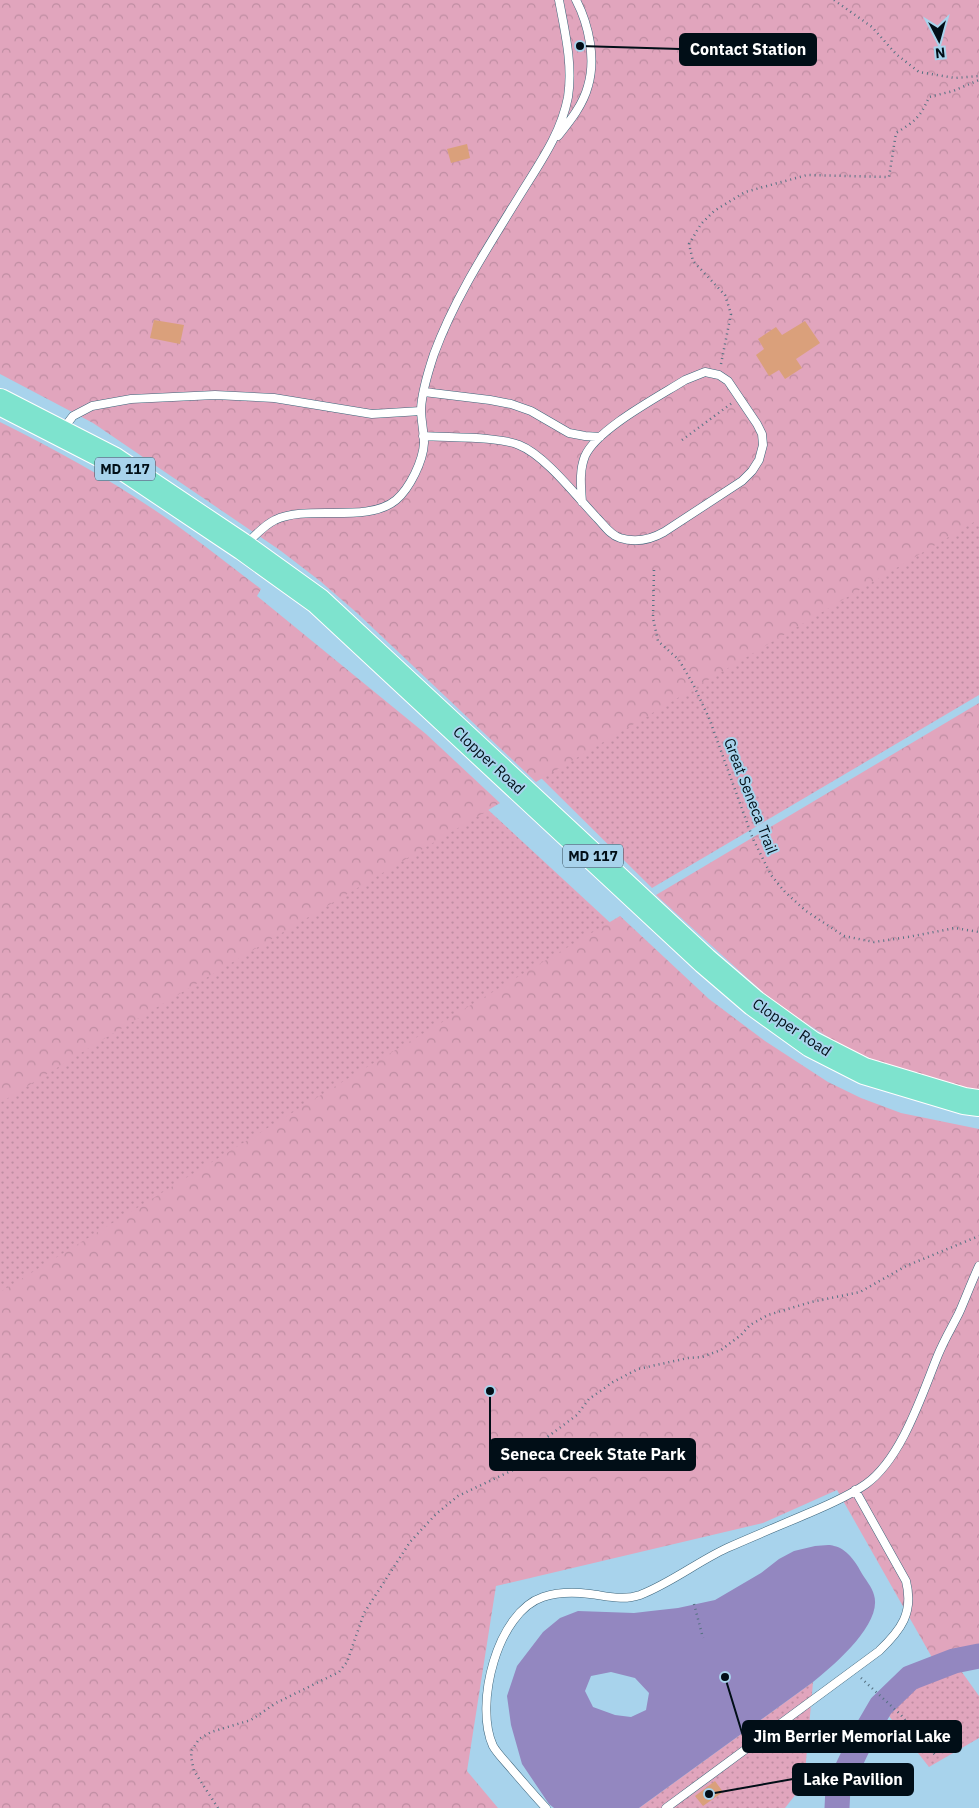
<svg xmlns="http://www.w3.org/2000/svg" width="979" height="1808" font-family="'IBM Plex Sans',sans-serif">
<defs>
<pattern id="grass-dots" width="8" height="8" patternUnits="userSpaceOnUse" patternTransform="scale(1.25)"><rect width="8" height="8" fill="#e1a5bd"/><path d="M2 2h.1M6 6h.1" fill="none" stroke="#bf8da2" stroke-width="1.8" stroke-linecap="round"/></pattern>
<pattern id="park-crowns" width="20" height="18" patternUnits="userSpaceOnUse" patternTransform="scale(1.25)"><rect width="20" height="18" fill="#e1a5bd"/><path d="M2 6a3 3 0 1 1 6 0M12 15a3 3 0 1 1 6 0" fill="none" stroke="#bf8da2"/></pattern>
</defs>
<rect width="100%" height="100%" fill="#a8d3ec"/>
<path fill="url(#grass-dots)" d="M979,505V695L652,888L535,772Z
M484,806L617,929L0,1308V1096Z
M954,1661L979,1696V1738L929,1767L881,1706L910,1678Z
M813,1682L804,1784L785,1808H639Z"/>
<path fill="url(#park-crowns)" d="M0,0H979V519L536,782L357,613L320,581L281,551L93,423L0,374Z
M0,422C54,449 106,477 156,511C192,535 226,563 261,589L257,596L426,734L500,803L102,1040L0,1103Z
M979,703V1091L895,1070L837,1043L787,1011L767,996L656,895Z
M620,916L709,999L765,1041L828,1082L861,1098L901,1113L979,1129V1667L938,1668L837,1490L763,1523L496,1586L467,1771L498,1808H0V1292L352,1076Z"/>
<path fill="#9387c0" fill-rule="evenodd" d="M815,1546C821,1546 829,1544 834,1546C846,1548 856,1562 861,1572C865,1579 872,1587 874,1595C883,1624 833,1666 813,1682L639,1808H554L549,1804L522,1764L511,1725L507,1696L517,1666L543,1632L560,1618L578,1611L634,1613L651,1611L678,1608L715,1600L761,1573L779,1559L794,1551ZM611,1672L635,1678L649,1693L646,1710L631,1717L615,1715L593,1707L585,1691L591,1676Z"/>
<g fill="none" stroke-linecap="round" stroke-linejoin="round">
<path stroke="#9387c0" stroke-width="25" d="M837,1808L838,1788L860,1742L881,1706L910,1678L954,1661L979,1656"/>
</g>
<path fill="#daa07b" d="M467,144L470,158L451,163L447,149Z
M154,320L184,325L180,344L150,338Z
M805,321L820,343L796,359L802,368L785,379L779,370L769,376L756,355L764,349L758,339L776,327L782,335Z
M715,1781L723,1792L703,1806L695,1796Z"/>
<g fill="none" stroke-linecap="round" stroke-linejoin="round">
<g stroke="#3d657b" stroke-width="9">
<path id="service" d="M558,136C570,121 583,105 588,86C596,59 589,25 576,0
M424,392L490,400L511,404L531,411L569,433L585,436L600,437
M63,429L73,416L92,406L131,399L215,395L274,398L372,414L421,411
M423,436C448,438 497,436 519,445C545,455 577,497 597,518C604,525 610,535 620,538C636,543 650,540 664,532L742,481L752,471L759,460L763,445L762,434L757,424L728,381L719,375L705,372L685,380C658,397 597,429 585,456C579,471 581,487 582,502
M246,544C255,536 264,525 275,520C307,504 367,524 396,500C410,488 423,461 424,443C424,432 421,420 421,409C422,391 428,372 434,354C455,297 488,247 520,195C539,164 561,134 568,97C573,65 565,32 559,0
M546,1808C533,1794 521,1780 509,1766C504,1760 497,1753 493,1746C474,1705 497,1612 543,1597C558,1592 574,1592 590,1594C607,1596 623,1601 640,1595C671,1583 697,1562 727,1548C754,1536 781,1525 809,1513C828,1505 849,1496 866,1484C902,1458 922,1394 938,1355C944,1340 952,1327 959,1313C966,1297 972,1281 979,1266
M666,1808L879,1651C901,1630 914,1613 906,1581L855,1490"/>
</g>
<g stroke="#fff" stroke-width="28">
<path id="primary" d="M0,402L113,460L243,547L318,601L705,961L754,1003L811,1044L864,1071L964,1101L979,1103"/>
</g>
<path stroke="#557182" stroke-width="2.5" stroke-dasharray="1 4" stroke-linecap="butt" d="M834,0L872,27L896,54L919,72L955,78L979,76
M721,364L731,314L725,295L693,261L689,244L701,224L714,211L745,192L807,175L889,177L896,133C915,121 920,118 929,97L953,91L979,80
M682,440L732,403
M654,570L653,618L658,641L679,660L693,684L709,718L753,839L771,875L785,892L806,911L844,936L874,942L908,937L955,928L979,932
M694,1604L703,1638
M861,1678L901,1715L936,1756
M218,1808L194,1771L191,1757L192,1750L199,1739L211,1732L251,1720L276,1703L339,1672L347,1662L364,1613L410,1542L436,1514L458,1496L513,1470L527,1460L542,1441L577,1415L589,1399L613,1382L638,1369L688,1358L702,1357L721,1350L741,1335L750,1325L768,1315L811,1302L860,1292L906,1266L979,1236"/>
<use href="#service" stroke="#fff" stroke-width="8"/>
<use href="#primary" stroke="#7ee3ce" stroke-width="26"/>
</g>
<g text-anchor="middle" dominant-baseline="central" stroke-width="4" stroke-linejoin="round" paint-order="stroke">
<g fill="#a8d3ec" stroke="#334957" stroke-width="1">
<rect x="95" y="457.5" width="60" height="23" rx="4"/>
<rect x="563" y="844.5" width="60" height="23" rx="4"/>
</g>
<g font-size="14" font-weight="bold" fill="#010e17">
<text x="125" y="469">MD 117</text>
<text x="593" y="856">MD 117</text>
</g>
<g font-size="15" fill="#010e17" stroke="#a8d3ec">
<text transform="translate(489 760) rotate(43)">Clopper Road</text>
<text transform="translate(751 796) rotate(69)">Great Seneca Trail</text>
<text transform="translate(792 1027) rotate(34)">Clopper Road</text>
</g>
</g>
<path fill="none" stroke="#010e17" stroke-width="2" d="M580 46L680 49M490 1391L490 1454M725 1677L743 1736M709 1794L793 1779"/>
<g fill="#010e17" stroke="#a8d3ec" stroke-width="2">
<circle cx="580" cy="46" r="5"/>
<circle cx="490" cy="1391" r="5"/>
<circle cx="725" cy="1677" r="5"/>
<circle cx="709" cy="1794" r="5"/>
</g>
<g fill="#010e17" stroke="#010e17" stroke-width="2">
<rect x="680" y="34" width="136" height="31" rx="5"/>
<rect x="490" y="1439" width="205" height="31" rx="5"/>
<rect x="743" y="1721" width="218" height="31" rx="5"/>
<rect x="793" y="1764" width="120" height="31" rx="5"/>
</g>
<g font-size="16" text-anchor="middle" font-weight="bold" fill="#fff">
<text x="748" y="55">Contact Station</text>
<text x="593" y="1460">Seneca Creek State Park</text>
<text x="852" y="1742">Jim Berrier Memorial Lake</text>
<text x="853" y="1785">Lake Pavilion</text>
</g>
<g transform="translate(939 40) rotate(174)" stroke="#a8d3ec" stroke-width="4" paint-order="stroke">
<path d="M0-4L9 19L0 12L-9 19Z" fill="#010e17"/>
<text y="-8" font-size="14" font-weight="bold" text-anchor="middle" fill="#010e17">N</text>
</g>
</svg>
